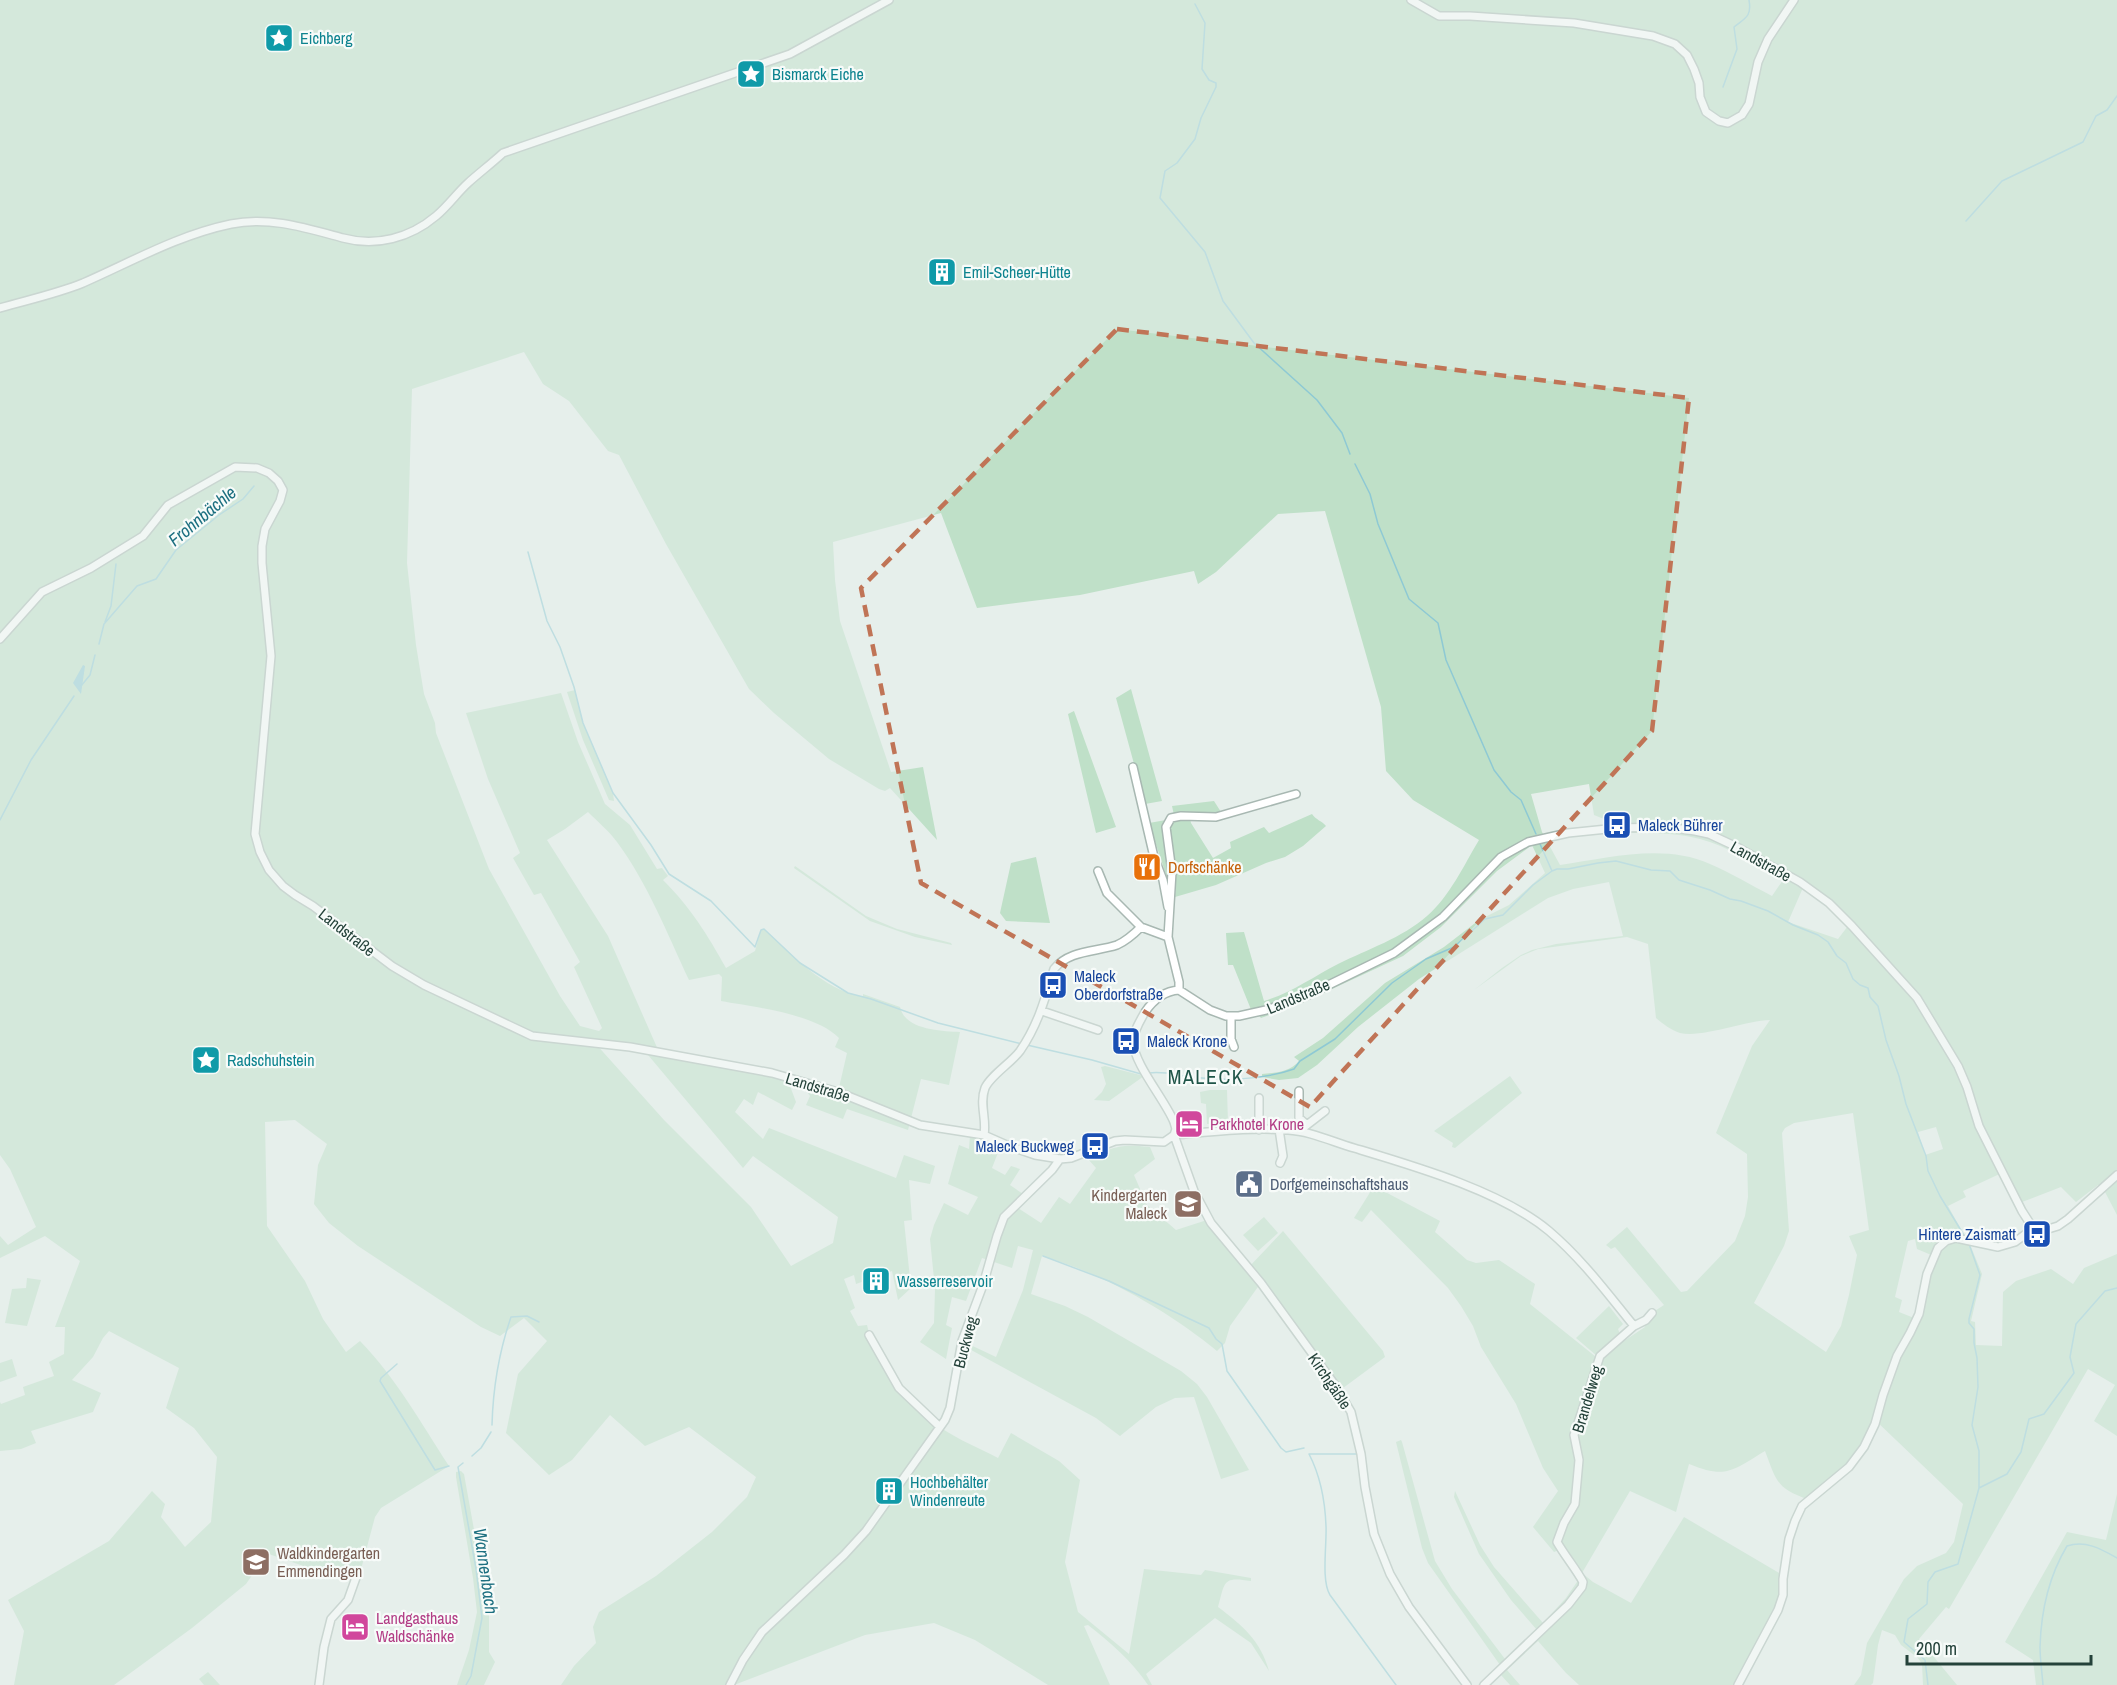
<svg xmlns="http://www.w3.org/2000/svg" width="2117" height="1685" font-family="'Archivo Narrow',sans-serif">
<rect width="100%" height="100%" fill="#e6efeb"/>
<path fill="#bfe0c8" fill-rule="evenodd" d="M0,0H2117V1215L2105,1192L2098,1185L2076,1202L2061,1187L2022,1202L2006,1171L1963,1191L1966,1197L1948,1206L1962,1231L1955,1234V1240L1969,1242L1982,1274L1971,1321L1975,1322L1976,1345L2002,1346L2003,1292L2016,1281L2051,1269L2073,1284L2084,1268L2117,1254V1436L2094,1421L2115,1385L2088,1369L1949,1609L1946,1607L1919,1639L1957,1685H1923L1922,1664L1918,1658L1901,1645L1895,1635L1882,1630L1878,1645L1873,1683L1871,1685H1854L1861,1675L1867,1643L1904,1579L1917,1566L1946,1553L1954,1542L1963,1504L1874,1419L1865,1448L1809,1500C1777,1488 1777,1483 1765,1451C1732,1471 1726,1479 1689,1464L1676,1512L1630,1491L1582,1573L1593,1582L1631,1603L1684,1517L1786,1577L1785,1591L1740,1685H1579L1566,1673L1538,1641L1507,1670L1520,1685H1510L1501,1675L1490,1685H1478L1500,1665L1428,1563L1422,1548L1396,1442L1401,1440L1402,1442L1435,1561L1452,1589L1505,1659L1537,1630L1511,1600L1479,1554L1454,1497L1455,1491L1480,1545L1494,1567L1543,1623L1566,1598L1579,1579L1559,1550L1554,1552L1533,1527L1558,1491L1543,1468L1516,1404L1481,1347L1473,1326L1461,1306L1448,1288L1371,1210L1362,1222L1354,1218L1374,1186L1440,1221L1435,1232L1467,1260L1476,1263L1499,1260L1535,1284L1530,1304L1601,1361L1621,1340L1624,1341L1645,1327L1641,1320L1664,1305L1615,1247L1611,1249L1606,1245L1627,1227L1681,1292L1687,1291L1735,1241L1745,1216L1748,1197L1747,1154L1716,1133L1752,1046L1770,1020C1744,1021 1703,1038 1680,1033C1671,1030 1663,1024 1656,1018L1648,944L1627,937L1538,949L1521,956L1474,990L1502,968L1521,955L1532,950L1556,944L1623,936L1609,882L1573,889L1548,898L1419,979L1358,1027L1317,1065L1298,1078L1279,1080L1262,1077V1074C1275,1073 1290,1072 1299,1061L1294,1057L1323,1038L1385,983L1444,947L1479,920L1509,905L1545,873L1532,845L1497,871L1441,927L1403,956L1304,1002L1261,1018L1255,1011L1252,1012L1233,965H1228L1226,933L1244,932L1264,1001C1291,993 1313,977 1338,964C1368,949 1402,938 1427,916C1450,896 1464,865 1479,840L1413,800L1386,771L1381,707L1325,511L1278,514L1216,572L1198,584L1194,571L1080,595L977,608L941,513L833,542L835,580L840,621L891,772L923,767L937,840L890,788L885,791L879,789L829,759L774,713L749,689L666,544L619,455L608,451L569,401L543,384L524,352L412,389L407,563L416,645L424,694L435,723L436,733L489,869L560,996L580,1026L599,1031L602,1028L574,967L580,962L541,893L534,895L513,858L520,853L488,779L466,713L561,693L578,742L605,804L630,825L657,869L662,868L668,876L663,880C691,908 707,934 726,968L755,951L761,930L764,929C793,955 822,989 863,997V994L900,1007C905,1030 941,1031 960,1032L949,1085L921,1079L908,1130L847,1109L843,1119L806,1105L810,1096L806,1090L807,1083L838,1092L847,1053L835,1047L839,1038C816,1014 754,1007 721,1001L722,977L719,974L689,980C667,933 648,884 617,842C609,831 598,822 588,812L565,829L547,840L608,936L659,1052L791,1078L790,1086L796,1102L792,1110L758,1092L753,1105L744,1099L735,1112L763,1139L769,1128L896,1178L904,1155L935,1166L930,1184L909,1180L912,1220L904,1221L911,1288L898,1300L892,1271L856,1284L854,1275L844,1279L855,1308L850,1311L858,1326L867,1325C873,1357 914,1410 941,1428C959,1440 979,1448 998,1458L1011,1433L1059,1461L1080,1480L1065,1562L1078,1612L1129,1654L1144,1569L1201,1575L1205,1570L1251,1578V1581C1222,1576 1225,1582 1218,1607C1242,1625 1261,1641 1269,1671L1251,1643L1215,1618L1146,1674L1152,1685H1148C1132,1661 1110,1642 1088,1625L1084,1626L1110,1685H1048L975,1640L934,1623L865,1635L734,1685H561L574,1666L596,1643L593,1627L599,1612L656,1576L712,1532L747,1497L756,1477L689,1427L645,1446L610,1415L572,1460L549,1475L506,1433L518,1374L547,1341L524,1318L500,1336L481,1327L358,1246L329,1223L314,1204L318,1165L327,1144L295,1120L265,1122L267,1226L305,1281L323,1319L346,1352L360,1341C396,1378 421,1423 449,1466L381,1508L375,1517L360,1573L321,1572L260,1551L255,1571L246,1584L192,1628L114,1685H14L24,1631L8,1600L109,1541L152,1491L165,1504L161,1517L185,1547L211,1522L217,1457L194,1428L166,1408L179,1368L109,1331L103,1338L93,1357L72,1380L101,1393L93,1412L31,1431L36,1443L21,1449L0,1451V1402L1,1404L25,1395L23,1387L54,1376L49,1362L64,1354L65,1327H55L80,1261L45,1236L0,1258V1236L8,1245L36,1227L10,1169L0,1155ZM1589,784L1594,815L1619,825L1621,833C1647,833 1674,832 1700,839C1730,847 1756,865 1783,880L1772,896C1751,885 1731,873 1710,864C1664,843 1608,858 1560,865L1542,832L1531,794ZM1805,883L1851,922L1838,939L1788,922ZM595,1043L643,1049L743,1168L753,1156L838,1217L833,1243L791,1266L751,1207L664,1120ZM1853,1113L1869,1230L1849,1236L1857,1255L1849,1295L1841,1326L1826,1352L1754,1303L1784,1246L1789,1231L1782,1133L1785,1128L1794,1123ZM1936,1127L1943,1149L1925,1155L1918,1132ZM1915,1239L1917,1249L1936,1257L1930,1275L1919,1320L1899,1312L1902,1300L1895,1297L1908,1241Z
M1131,689L1162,801L1145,804L1116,698Z
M575,690L583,723L613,793L614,801L609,800L583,740L567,692Z
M1074,711L1116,827L1096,833L1068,714Z
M1214,801L1221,812L1208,815L1189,814L1191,823L1213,858L1231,848L1230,842L1264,827L1269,833L1312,814C1316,820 1322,821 1326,826L1303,846L1285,857L1266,863L1216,885L1175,897L1176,885L1169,884L1149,823L1166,820L1174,815L1172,806Z
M1036,857L1050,923L1006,921L1000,913L1011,863Z
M795,866L866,916L897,929L951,943L952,945L915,937L870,921L794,868Z
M1105,1066L1144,1076L1109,1101L1094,1100L1102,1092L1106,1084L1101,1067Z
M1510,1076L1522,1093L1455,1148L1452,1147L1453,1143L1434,1131Z
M1210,1090H1227L1228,1123L1207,1124L1206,1104L1201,1103L1200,1092Z
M970,1135L1001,1145L992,1168L1005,1175L1011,1166L1020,1169L1010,1185L1026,1196L1015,1206L1041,1223L1059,1197L1070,1204L1096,1168L1088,1159C1116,1146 1119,1144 1150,1147L1155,1159L1134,1175L1147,1205L1176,1230L1207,1220L1248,1268L1283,1231L1383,1351L1385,1357L1339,1391L1260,1284L1230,1326L1225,1343L1217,1351C1170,1312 1102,1273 1042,1256L1031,1294L1065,1306L1088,1317L1181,1371L1197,1384L1207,1397L1249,1470L1221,1479L1194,1397L1175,1398L1156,1407L1120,1436L1096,1418L962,1345V1341L996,1357L1023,1290L1033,1250L1018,1246L1012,1268L982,1258L966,1301L952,1297L946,1325L952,1328L946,1359L920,1342L934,1323L935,1289L930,1239L934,1225L944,1203L968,1215L978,1197L948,1184L959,1145L969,1149Z
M1264,1217L1278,1233L1258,1251L1243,1235Z
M27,1278L41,1280L27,1326L5,1323L12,1289L26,1288Z
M1609,1306L1623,1324L1618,1329L1620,1334L1597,1356L1576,1338Z
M12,1359L17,1376L0,1382V1363Z
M461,1471L464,1474L489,1613V1652L495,1662L484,1685H457L469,1650L477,1612L473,1578L456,1477V1472Z
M2117,1494V1685H2036L2033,1660L2005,1642L2067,1532L2106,1540Z
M208,1672L220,1685H204L199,1679Z"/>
<path fill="#8ec9d4" d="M83,665L85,666L81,694L73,683Z"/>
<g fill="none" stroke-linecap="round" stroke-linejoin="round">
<path stroke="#8ec9d4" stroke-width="1.5" d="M1195,4L1205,23L1202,69L1209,80L1216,83V87L1201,118L1195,139L1177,163L1165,171L1160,198L1205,252L1223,301L1254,343L1317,400L1342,433L1350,454
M1723,87L1737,49L1734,27C1745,18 1752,17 1749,0
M1966,221L2002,181L2083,142L2096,116L2107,110L2117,96
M1355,464L1370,494L1378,524L1409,599L1438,623L1446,660L1494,770L1511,792L1521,800L1536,834
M528,552L547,621L560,647L574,687L583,723L613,793L651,845L669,874L711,901L755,947L761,930L764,929L800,963L848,993L871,999L938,1023L1022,1044
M105,622L111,606L116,564
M99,644L104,624L137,586L156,579L176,550L219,515L243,499L254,486
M81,686L90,675L95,655
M0,820L31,760L74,696
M1540,844L1552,871
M1027,1045L1092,1060L1141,1074
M1149,1073C1164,1071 1176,1075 1191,1077C1223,1081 1263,1080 1294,1069L1300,1061L1335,1039L1392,983L1426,959L1454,947L1485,919L1503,915L1533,885L1552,871L1557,869H1568L1598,863L1616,861L1651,870L1670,871L1679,880L1710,890L1730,899L1741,901L1768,911L1793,925L1818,935L1828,942L1837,956L1846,963L1853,979L1860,985L1868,988L1870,997L1878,1006L1886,1040L1899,1076L1906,1104L1926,1156L1928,1171L1940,1196L1965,1237
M1969,1244L1980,1275L1969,1319V1323L1974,1329V1343L1977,1358L1978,1387L1972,1425L1979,1451V1488
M1043,1256L1109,1281L1209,1328L1216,1339L1222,1344L1227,1371L1281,1448L1286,1452L1304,1448
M397,1364L381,1378L380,1381L435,1470L449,1466
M492,1425C493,1388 499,1352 511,1317L527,1316L539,1322
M1357,1454H1309C1321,1477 1325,1500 1326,1526C1327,1544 1321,1581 1330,1595L1396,1685
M472,1456L481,1448L491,1432
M463,1463L458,1467L476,1569L482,1618L471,1676L466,1685
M1928,1685L1925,1660L1904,1642L1908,1619L1927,1604L1928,1582L1935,1572L1958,1564L1979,1488L2007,1474L2021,1452L2029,1419L2044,1414L2074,1373L2070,1357L2076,1324L2105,1291L2117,1288
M2043,1685C2042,1672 2040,1659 2040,1647C2041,1612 2049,1576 2067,1546C2086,1540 2101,1549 2117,1558"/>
<g stroke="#a8b8b2" stroke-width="10">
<path id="minor" d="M1411,0L1439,16H1470L1574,23L1653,36L1675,44L1687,55L1694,69L1699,83L1700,97L1706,112L1719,121L1728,123L1742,115L1749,104L1758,62L1768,39L1794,0
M0,308C27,300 56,294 83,283C131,262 178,235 231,224C269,216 306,228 343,238C376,247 410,238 436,216C448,206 457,193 468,183C479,173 491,164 503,153L790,54L889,0
M0,639L42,592L91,568L143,536L168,505L235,467L257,468L269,473L278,481L283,490L280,501L265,529L262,546V563L271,656L255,834L260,852L269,870L283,886L295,895L313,906L392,966L424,985L532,1036L630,1047L772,1073L838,1092L920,1125L984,1135L1009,1146L1035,1155L1060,1159L1071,1158L1115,1141L1125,1140L1164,1142L1174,1135L1176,1129L1174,1122C1165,1100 1134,1064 1133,1042C1133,1032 1140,1021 1145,1012C1154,999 1164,991 1179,990L1210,1010L1226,1016H1239L1266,1010L1306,996L1394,953L1443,917L1501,857L1528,842L1568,833L1617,828L1668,827L1695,831L1709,834L1739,848L1800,882L1829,903L1852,926L1917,998L1958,1066L1967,1087L1979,1126L2022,1211L2031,1225L2045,1230L2058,1226L2068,1219L2117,1175
M1133,767L1154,857L1163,880L1168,907
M1098,871L1107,893L1141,927
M1168,937L1172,872L1166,827L1171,818L1181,816L1216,817L1296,794
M1042,1011L1098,1030
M1231,1017V1039L1234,1047
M1299,1091V1118L1307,1125
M1259,1098V1130
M1303,1128L1325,1111
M1279,1129L1283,1156L1280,1163
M984,1135C987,1119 979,1104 985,1088C990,1076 1011,1063 1020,1051C1038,1025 1045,999 1054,969C1069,950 1096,952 1117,945C1126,941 1134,934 1141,927L1168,937L1179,982V990
M1174,1135L1194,1191L1211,1223L1261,1283L1335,1385L1351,1412L1361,1454L1365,1487L1374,1534L1390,1574L1409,1607L1467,1685
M1174,1135C1212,1132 1251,1127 1288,1130C1310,1131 1333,1142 1354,1148C1414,1166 1501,1191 1549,1231C1582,1259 1607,1293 1634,1326
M869,1335L899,1388L940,1427
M319,1685L324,1647L331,1619L348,1600L358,1572
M730,1685L743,1660L762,1632L844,1555L866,1531L945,1420L950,1408L962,1341L983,1285L997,1236L1004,1217L1052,1170L1060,1159
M1484,1685L1568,1605L1582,1587L1583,1582C1576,1569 1565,1556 1557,1542L1564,1523L1575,1504L1579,1460L1574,1435L1600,1356L1634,1326L1646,1320L1652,1313
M1738,1685L1778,1610L1783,1595V1579L1789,1539L1795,1521L1802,1506L1849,1467L1864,1447L1875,1424L1883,1395L1897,1356L1910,1333L1919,1314L1927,1274L1938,1248L1946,1241L1956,1238L1998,1247L2015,1242L2035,1227"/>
</g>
<use href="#minor" stroke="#fff" stroke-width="7"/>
</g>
<path d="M0 0H2117V1685H0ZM1117,329L1689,398L1652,731L1310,1107L921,883L861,588Z" fill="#e6efeb" fill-opacity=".55" fill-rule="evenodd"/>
<path fill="none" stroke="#c07456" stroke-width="4.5" stroke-dasharray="12 8" stroke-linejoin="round" d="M1117,329L1689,398L1652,731L1310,1107L921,883L861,588Z"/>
<defs>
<g id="sight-square" transform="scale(1.5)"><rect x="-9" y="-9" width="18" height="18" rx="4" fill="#0f9aa8" stroke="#f7fbf9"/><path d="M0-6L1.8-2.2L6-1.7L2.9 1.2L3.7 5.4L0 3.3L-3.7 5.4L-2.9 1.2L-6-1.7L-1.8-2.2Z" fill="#fff"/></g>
<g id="building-square" transform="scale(1.5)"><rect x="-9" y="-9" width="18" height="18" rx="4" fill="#0f9aa8" stroke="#f7fbf9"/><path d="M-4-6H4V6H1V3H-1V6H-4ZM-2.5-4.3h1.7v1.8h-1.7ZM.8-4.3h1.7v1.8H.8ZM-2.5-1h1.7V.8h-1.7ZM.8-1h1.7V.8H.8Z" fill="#fff"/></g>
<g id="bus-square" transform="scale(1.5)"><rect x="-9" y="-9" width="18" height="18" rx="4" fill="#1a4fb4" stroke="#f7fbf9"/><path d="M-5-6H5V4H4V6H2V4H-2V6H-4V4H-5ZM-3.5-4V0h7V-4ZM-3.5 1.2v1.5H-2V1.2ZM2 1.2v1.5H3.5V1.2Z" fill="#fff"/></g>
<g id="restaurant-square" transform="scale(1.5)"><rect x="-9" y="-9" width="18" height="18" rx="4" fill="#e8710a" stroke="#f7fbf9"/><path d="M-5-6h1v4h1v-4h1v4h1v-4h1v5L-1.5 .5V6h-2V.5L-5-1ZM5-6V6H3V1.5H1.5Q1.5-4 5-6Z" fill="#fff"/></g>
<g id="hotel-square" transform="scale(1.5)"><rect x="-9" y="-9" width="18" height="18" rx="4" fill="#d1479c" stroke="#f7fbf9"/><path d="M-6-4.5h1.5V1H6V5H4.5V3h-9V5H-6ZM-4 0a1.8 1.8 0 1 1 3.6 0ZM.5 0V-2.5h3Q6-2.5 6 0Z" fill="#fff"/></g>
<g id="civic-square" transform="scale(1.5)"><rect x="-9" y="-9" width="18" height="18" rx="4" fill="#5c6f8a" stroke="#f7fbf9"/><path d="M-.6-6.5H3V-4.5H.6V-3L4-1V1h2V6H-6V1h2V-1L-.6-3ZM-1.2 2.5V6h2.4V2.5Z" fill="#fff"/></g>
<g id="school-square" transform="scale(1.5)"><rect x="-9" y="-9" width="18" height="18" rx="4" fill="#8d6e63" stroke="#f7fbf9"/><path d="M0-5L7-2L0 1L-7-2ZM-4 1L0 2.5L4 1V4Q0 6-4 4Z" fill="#fff"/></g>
</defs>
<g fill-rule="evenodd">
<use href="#sight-square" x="279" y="38"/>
<use href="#sight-square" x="751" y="74"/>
<use href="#building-square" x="942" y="272"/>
<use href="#bus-square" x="1617" y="825"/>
<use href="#restaurant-square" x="1147" y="867"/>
<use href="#bus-square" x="1053" y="985"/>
<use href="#bus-square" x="1126" y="1041"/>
<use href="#sight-square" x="206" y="1060"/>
<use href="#hotel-square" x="1189" y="1124"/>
<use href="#bus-square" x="1095" y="1146"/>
<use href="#civic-square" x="1249" y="1184"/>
<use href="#school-square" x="1188" y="1204"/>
<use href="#bus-square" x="2037" y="1234"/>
<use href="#building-square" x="876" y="1281"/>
<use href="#building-square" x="889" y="1491"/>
<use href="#school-square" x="256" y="1562"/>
<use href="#hotel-square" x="355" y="1627"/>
</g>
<g text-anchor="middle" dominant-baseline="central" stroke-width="4.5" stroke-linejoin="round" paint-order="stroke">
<g font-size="16" fill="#0d838f" stroke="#f7fbf9" text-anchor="start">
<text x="300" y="38">Eichberg</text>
<text x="772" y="74">Bismarck Eiche</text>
<text x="963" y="272">Emil-Scheer-Hütte</text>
<text x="227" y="1060">Radschuhstein</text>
<text x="897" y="1281">Wasserreservoir</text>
<text x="910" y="1482">Hochbehälter<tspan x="910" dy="18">Windenreute</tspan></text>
</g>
<g font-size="16" fill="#164399" stroke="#f7fbf9" text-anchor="start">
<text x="1638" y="825">Maleck Bührer</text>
<text x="1074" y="976">Maleck<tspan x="1074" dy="18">Oberdorfstraße</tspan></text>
<text x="1147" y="1041">Maleck Krone</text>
<text x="1074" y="1146" text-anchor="end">Maleck Buckweg</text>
<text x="2016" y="1234" text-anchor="end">Hintere Zaismatt</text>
</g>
<g font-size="16" fill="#24423a" stroke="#f7fbf9">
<text transform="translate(1761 861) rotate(29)">Landstraße</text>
<text transform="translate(347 932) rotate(38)">Landstraße</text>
<text transform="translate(1298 996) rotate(-23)">Landstraße</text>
<text transform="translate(818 1087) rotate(17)">Landstraße</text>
<text transform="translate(965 1342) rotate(-75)">Buckweg</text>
<text transform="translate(1330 1381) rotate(56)">Kirchgäßle</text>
<text transform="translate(1587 1399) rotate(-73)">Brandelweg</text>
</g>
<g font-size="16" fill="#c56008" stroke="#f7fbf9" text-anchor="start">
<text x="1168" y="867">Dorfschänke</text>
</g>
<g font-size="16" fill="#b23c85" stroke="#f7fbf9" text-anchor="start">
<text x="1210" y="1124">Parkhotel Krone</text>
<text x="376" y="1618">Landgasthaus<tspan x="376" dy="18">Waldschänke</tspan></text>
</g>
<g font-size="16" fill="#4e5e75" stroke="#f7fbf9" text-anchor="start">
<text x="1270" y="1184">Dorfgemeinschaftshaus</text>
</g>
<g font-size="16" fill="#785e54" stroke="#f7fbf9" text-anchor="end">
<text x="1167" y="1195">Kindergarten<tspan x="1167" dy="18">Maleck</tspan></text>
<text x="277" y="1553" text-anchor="start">Waldkindergarten<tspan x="277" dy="18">Emmendingen</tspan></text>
</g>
<g font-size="18" font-style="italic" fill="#1c6f80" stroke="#f7fbf9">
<text transform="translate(202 516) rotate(-40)">Frohnbächle</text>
<text transform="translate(486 1571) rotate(82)">Wannenbach</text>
</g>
<g font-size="20" letter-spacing="1.5" fill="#1f5548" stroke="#f7fbf9">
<text x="1206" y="1076">MALECK</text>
</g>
</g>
<path d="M1907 1655v9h184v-9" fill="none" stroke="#24423a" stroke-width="3"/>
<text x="1916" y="1655" font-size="18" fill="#24423a" stroke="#f7fbf9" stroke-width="4.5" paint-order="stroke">200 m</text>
</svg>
